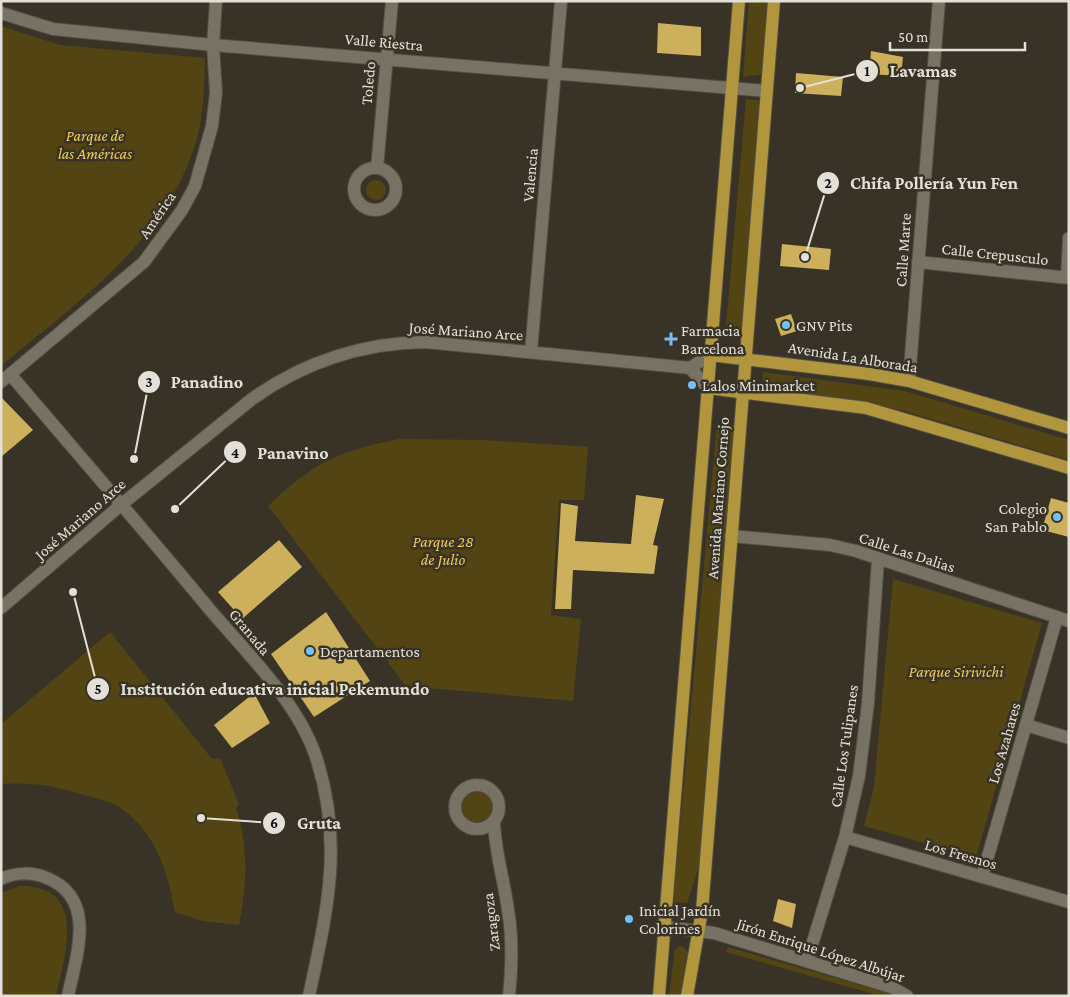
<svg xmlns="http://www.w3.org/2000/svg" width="1070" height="997" font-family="'Crimson Pro',serif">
<rect width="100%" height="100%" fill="#383326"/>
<path fill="#534413" d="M749,1H770L764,74L743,77Z
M1,26L60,45L205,58C204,89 204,121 193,151C160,246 75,304 1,366Z
M746,99L763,101L743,338L725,337Z
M366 190a10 10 0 1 1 20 0a10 10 0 1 1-20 0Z
M763,372L905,391L1069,440V460L901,410L762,392Z
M717,424L737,425L701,861L687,903L673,902Z
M399,439L484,440L588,447L584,500H559L551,615L581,619L573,701L406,686L268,506C313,463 338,451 399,439Z
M893,579L1042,623L976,858L864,826L874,787Z
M110,632L212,759L220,758L239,804L236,808C249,848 247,884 239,925L202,921L175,912C168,871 154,828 116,805C106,800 91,797 80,794C53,785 29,782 1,784V724Z
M462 807a15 15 0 1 1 30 0a15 15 0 1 1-30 0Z
M20,886C88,885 65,955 56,996H1V893Z
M680,946L684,947L688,953L680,996H669L675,949Z
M728,947L891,994L890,996H880L726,952Z"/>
<path fill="#cdb05b" d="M658,23L701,27V56L657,53Z
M871,51L903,57L901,76L869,74Z
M796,73L843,77L841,96L795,93Z
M782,244L831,249L829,270L780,266Z
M791,314L797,331L781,336L775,319Z
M1,397L33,430L1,457Z
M636,495L664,499L653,545L658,546L654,574L573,570L571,609H555L561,503L578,506L575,541L631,544Z
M1051,498L1069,503V537L1042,530Z
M279,540L302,567L242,619L218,592Z
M326,612L370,681L314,717L271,654Z
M254,693L270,723L232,748L214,725Z
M778,899L796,904L792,928L773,921Z"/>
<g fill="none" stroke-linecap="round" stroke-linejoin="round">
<g stroke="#524e43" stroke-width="14">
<path id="minor" d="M1,13L53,29L213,45L766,91
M354 189a21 21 0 1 1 42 0a21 21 0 1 1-42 0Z
M377,168L392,1
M918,262L1069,278
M1067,277L1069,238
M531,352L561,1
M690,368L710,355
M10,374C77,453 145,531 211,611C248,654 298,703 316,757C344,843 327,911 309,996
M909,381L939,1
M1,382L144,262L182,210L195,186L212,126L216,93L213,45L216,1
M731,536L830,545L856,551L1069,621
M1,608L122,504L252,399C304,362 362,343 425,342L690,368L708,388
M1026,725L1069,738
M455 807a22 22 0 1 1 44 0a22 22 0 1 1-44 0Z
M494,822C495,852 504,880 508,910C513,939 512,967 509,996
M845,837L1069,902
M982,877L1057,617
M1,879C15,872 32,872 47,878C98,899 76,956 68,996
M665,927L714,933L891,987L907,996
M807,961L845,837L859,776L868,703L878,559"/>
</g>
<g stroke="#524e43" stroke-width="14">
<path id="major" d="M710,355L869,374L909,381L1069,428
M708,388L866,408L1069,468
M659,996L739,1
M687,996L702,911L774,1"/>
</g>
<use href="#minor" stroke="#777263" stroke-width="12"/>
<use href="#major" stroke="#b1963d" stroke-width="12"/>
</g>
<g fill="#74c0f6" stroke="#383326" stroke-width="2">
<circle cx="786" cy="325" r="5"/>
<path d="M668.5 331.5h5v5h5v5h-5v5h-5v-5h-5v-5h5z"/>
<circle cx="692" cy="385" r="5"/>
<circle cx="1057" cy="517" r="5"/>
<circle cx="310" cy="651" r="5"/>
<circle cx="629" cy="919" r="5"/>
</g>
<g text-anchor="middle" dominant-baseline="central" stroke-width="5" stroke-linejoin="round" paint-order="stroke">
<g font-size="16" fill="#e3e0d8" stroke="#383326">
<text transform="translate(384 42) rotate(5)">Valle Riestra</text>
<text transform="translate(368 83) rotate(-85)">Toledo</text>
<text transform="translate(530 175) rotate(-85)">Valencia</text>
<text transform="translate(157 215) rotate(-56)">América</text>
<text transform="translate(903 250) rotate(-86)">Calle Marte</text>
<text transform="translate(995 254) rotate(6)">Calle Crepusculo</text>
<text transform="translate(466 331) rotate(4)">José Mariano Arce</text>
<text transform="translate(853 357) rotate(9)">Avenida La Alborada</text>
<text transform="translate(718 498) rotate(-86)">Avenida Mariano Cornejo</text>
<text transform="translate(80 519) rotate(-41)">José Mariano Arce</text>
<text transform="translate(907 552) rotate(18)">Calle Las Dalias</text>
<text transform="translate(250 632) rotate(50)">Granada</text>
<text transform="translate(1004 743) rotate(-74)">Los Azahares</text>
<text transform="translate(844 746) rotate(-82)">Calle Los Tulipanes</text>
<text transform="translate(961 854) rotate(16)">Los Fresnos</text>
<text transform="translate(491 922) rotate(-97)">Zaragoza</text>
<text transform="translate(821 950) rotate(18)">Jirón Enrique López Albújar</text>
</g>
<g font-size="16" font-style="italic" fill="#f1ca55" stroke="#383326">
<text x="95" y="135">Parque de<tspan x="95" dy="18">las Américas</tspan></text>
<text x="443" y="541">Parque 28<tspan x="443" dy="18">de Julio</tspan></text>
<text x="956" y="671">Parque Sirivichi</text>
</g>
<g font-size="16" fill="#e3e0d8" stroke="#383326" text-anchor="start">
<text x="796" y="325">GNV Pits</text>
<text x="681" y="330">Farmacia<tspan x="681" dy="18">Barcelona</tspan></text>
<text x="702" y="385">Lalos Minimarket</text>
<text x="1047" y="508" text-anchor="end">Colegio<tspan x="1047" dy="18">San Pablo</tspan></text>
<text x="320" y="651">Departamentos</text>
<text x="639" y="910">Inicial Jardín<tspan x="639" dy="18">Colorines</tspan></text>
</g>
</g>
<path fill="none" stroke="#e3e0d8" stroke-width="2" d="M800 88L867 71M805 257L828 183M134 459L149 382M175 509L235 452M73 592L98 689M201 818L274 823"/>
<g fill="#e3e0d8" stroke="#383326" stroke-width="2">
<circle cx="800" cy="88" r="5"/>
<circle cx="805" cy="257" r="5"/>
<circle cx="134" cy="459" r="5"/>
<circle cx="175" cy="509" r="5"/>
<circle cx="73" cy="592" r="5"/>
<circle cx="201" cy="818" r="5"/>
<circle cx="867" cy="71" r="12"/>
<circle cx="828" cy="183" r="12"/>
<circle cx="149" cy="382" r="12"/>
<circle cx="235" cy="452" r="12"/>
<circle cx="98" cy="689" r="12"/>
<circle cx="274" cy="823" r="12"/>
</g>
<g font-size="15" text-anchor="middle" font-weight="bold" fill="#111">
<text x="867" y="76">1</text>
<text x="828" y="188">2</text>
<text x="149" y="387">3</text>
<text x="235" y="458">4</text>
<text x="98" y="694">5</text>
<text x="274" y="828">6</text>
</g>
<g font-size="18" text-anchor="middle" font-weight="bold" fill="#e3e0d8" stroke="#383326" stroke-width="5" stroke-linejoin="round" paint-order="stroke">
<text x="923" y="77">Lavamas</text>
<text x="934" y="189">Chifa Pollería Yun Fen</text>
<text x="207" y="388">Panadino</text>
<text x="293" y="459">Panavino</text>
<text x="275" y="695">Institución educativa inicial Pekemundo</text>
<text x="319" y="829">Gruta</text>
</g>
<rect width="1070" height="997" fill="none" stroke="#e3e0d8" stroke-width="5"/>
<path d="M890 42v8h135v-8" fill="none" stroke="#e3e0d8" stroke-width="2.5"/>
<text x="898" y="42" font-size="15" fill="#e3e0d8" stroke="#383326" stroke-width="4" paint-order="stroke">50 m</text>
</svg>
